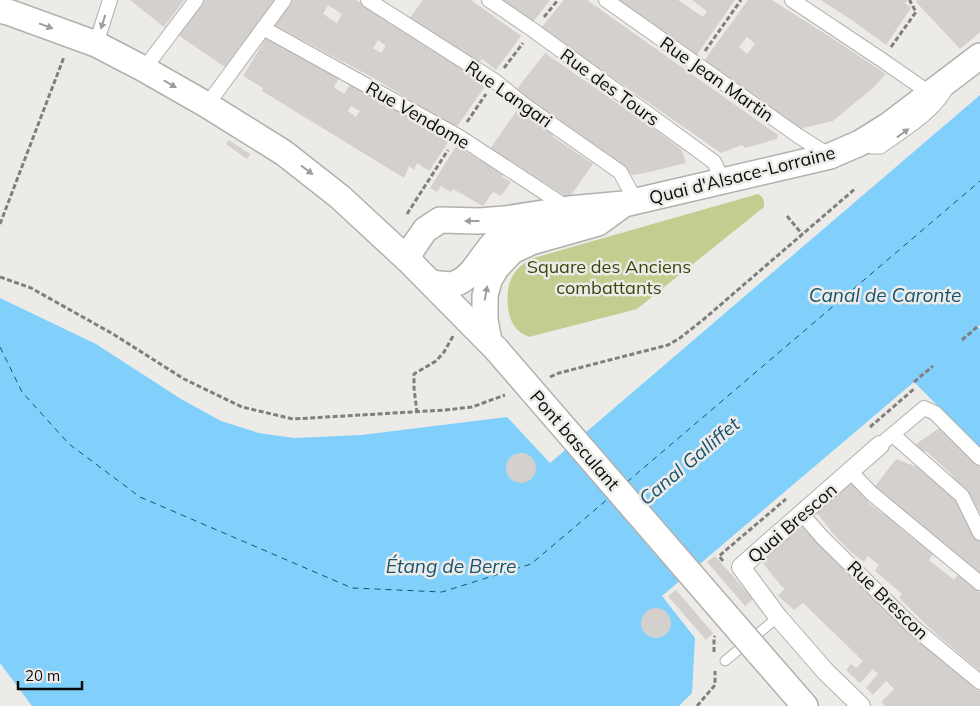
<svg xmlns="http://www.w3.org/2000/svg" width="980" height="706" font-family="Mulish,sans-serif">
<rect width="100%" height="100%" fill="#edebe8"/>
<path fill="#c2cd90" d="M758,194C764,197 764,201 764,207L637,309L529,337C526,335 522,334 519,331C507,322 505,296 510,282C513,272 521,265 530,259Z"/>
<path fill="#81d0fb" d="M980,95V325L978,327L980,329V448L914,382L662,596L695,638L692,693L679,706H32L0,663V298L96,344L181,399L221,421L259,433L294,438L361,435L507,417L550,463Z"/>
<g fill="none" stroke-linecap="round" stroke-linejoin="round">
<path stroke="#155370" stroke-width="1" stroke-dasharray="6 5" stroke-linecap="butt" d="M0,347L22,392L69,444L140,497L352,588L442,592L531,564L609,498
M627,482L980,181"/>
</g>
<path fill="#d3d0cd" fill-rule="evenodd" d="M130,0H184L164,27Z
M205,0H275L225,67L178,35Z
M293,0H356L391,21L389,23L411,36L412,35L486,85L456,128L379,81L274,25ZM328,5L342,14L337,23L323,14ZM378,40L386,46L381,53L373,48Z
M423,0H471L521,36L496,70L482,59L477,66L409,19Z
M502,0H550L533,22Z
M564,0H587L673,61L778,135L777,139L745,148L742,145L721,153L541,28Z
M617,0H678L703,17L707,11L692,0H735L696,56L645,20L644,18L640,17Z
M748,0H772L835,40L886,74L875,86L833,121L799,129L704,61ZM747,37L755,44L747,54L739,47Z
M821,0H908L905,3L911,8L886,45L853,21Z
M917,0H980V32L960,49L916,2Z
M266,38L340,77L334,87L344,94L351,83L407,114L449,141L429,171L417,163L414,170L409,166L404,178L262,91L263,88L243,76ZM351,106L360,111L356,117L348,111Z
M545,53L660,133L682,150L686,163L645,173L632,175L615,160L513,94Z
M520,106L557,131L552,136L593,164L569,198L490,149Z
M229,140L250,154L247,159L226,144Z
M456,146L504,174L502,177L511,182L501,196L493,192L483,206L453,189L451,192L441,186L437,192L430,188Z
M941,427L952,441L968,455L980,467V513L974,502L951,474L926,451L922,454L916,444Z
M506 468a15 15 0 1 1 30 0a15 15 0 1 1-30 0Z
M896,459L933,473L956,499L965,512L980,541V577L873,489Z
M852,482L870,504L884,515L886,514L898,526L933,554L929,560L954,580L958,575L980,592V671L936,634L902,601L899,597L902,594L875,571L879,565L868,556L864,562L852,553L835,536L817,513Z
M805,525L920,640L949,666L980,691V706H885L881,702L894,689L886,681L873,695L866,688L878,674L873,669L860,683L846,670L851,664L856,668L863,661L803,603L794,610L778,596L785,588L784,587L783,588L761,561Z
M715,556L753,599L745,606L707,562Z
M676,590L713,633L706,640L668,596Z
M641 623a15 15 0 1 1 30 0a15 15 0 1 1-30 0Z"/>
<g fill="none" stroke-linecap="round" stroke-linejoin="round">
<g stroke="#b2b0ac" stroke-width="11">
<path id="service" d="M865,146L871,149H881C903,133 933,116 947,92
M725,661L778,617"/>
</g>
<g stroke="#b2b0ac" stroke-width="16">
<path id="pedestrian" d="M368,0L495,81L523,104L620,172L636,201
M489,0L533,30L714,162L723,181
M606,0L797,135L830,156
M792,0L882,60L931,94
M263,28L458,136L568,208
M96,44L110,0
M144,69L196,0
M207,105L284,0
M893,435L962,496L980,533
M886,440L924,408L935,413L980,458
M850,471L871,493L980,583
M802,514L822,537L912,626L980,682"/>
</g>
<g stroke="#b2b0ac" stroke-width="20">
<path id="minor" d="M861,706L826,672L778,617L741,567L880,445"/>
</g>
<g stroke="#b2b0ac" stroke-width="28">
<path id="secondary" d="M0,10L11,13L96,44L144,69L207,105L284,153L340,197L408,260L496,349
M408,260L412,249L425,230L440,220L479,221L505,219L569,209L624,204L830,156L860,143L889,125L980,56
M431,283C438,283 447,286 454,284C474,278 482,253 497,240C507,231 520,229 532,226
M489,341L485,320V296L489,280L497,267L512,251L531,242L598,223L620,207
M758,652L805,706"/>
</g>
<path stroke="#807f7d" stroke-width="3" stroke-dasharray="5 2.5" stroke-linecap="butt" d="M544,17L558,0
M891,47L916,12L910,1L911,0
M705,51L741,0
M504,68L523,43
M467,122L486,94
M407,214L448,150
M787,216L802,234
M0,224L64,57
M0,277L31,288L113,334L184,379L242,407L293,419L445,410L472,407L505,395
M962,340L977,327
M550,377L559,373L668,345L680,338L704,319L856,188
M914,382L933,366
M417,413L414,388V374L436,361L444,352L453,336
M870,427L914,389
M723,561L719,556L786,499
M714,652V637L715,636
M697,706L715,685V671"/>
<use href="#service" stroke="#fff" stroke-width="9"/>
<use href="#pedestrian" stroke="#fff" stroke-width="14"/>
<use href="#minor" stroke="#fff" stroke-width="18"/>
<use href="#secondary" stroke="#fff" stroke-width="25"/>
<g stroke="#b2b0ac" stroke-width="28" stroke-linecap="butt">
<path id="secondary-bridge" d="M496,349L758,652"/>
</g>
<use href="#secondary-bridge" stroke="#fff" stroke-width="25"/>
</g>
<defs><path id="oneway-solid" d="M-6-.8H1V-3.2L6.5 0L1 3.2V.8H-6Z" transform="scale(1.25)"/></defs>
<g fill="#9e9d9d">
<use href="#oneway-solid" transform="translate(103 22) rotate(108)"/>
<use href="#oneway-solid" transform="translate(46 26) rotate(20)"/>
<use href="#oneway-solid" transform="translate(170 84) rotate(30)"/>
<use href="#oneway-solid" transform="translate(903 133) rotate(-36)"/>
<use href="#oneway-solid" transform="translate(307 170) rotate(37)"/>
<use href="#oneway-solid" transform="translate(472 221) rotate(-180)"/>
<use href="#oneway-solid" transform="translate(486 293) rotate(-80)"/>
</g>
<g text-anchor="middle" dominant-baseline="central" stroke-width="5" stroke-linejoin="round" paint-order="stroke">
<g font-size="18" fill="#0c0b0a" stroke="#edebe8">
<text transform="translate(717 79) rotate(35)">Rue Jean Martin</text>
<text transform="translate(610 87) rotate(36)">Rue des Tours</text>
<text transform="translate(509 94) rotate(35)">Rue Langari</text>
<text transform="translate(418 115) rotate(30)">Rue Vendome</text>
<text transform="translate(742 175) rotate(-14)">Quai d'Alsace-Lorraine</text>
<text transform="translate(575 440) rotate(49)">Pont basculant</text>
<text transform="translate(792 523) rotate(-41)">Quai Brescon</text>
<text transform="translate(888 600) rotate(44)">Rue Brescon</text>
</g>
<g font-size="18" fill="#3d440b" stroke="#edebe8">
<text x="609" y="266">Square des Anciens<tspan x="609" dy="21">combattants</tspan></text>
</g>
<g font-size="19" font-style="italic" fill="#155370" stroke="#edebe8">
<text x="885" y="295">Canal de Caronte</text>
<text transform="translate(689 461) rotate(-40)">Canal Galliffet</text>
<text x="451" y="566">Étang de Berre</text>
</g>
</g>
<path d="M18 681v8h64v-8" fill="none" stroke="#0c0b0a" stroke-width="2.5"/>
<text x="25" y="681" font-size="15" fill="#0c0b0a" stroke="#edebe8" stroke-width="4" paint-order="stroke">20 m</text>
</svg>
